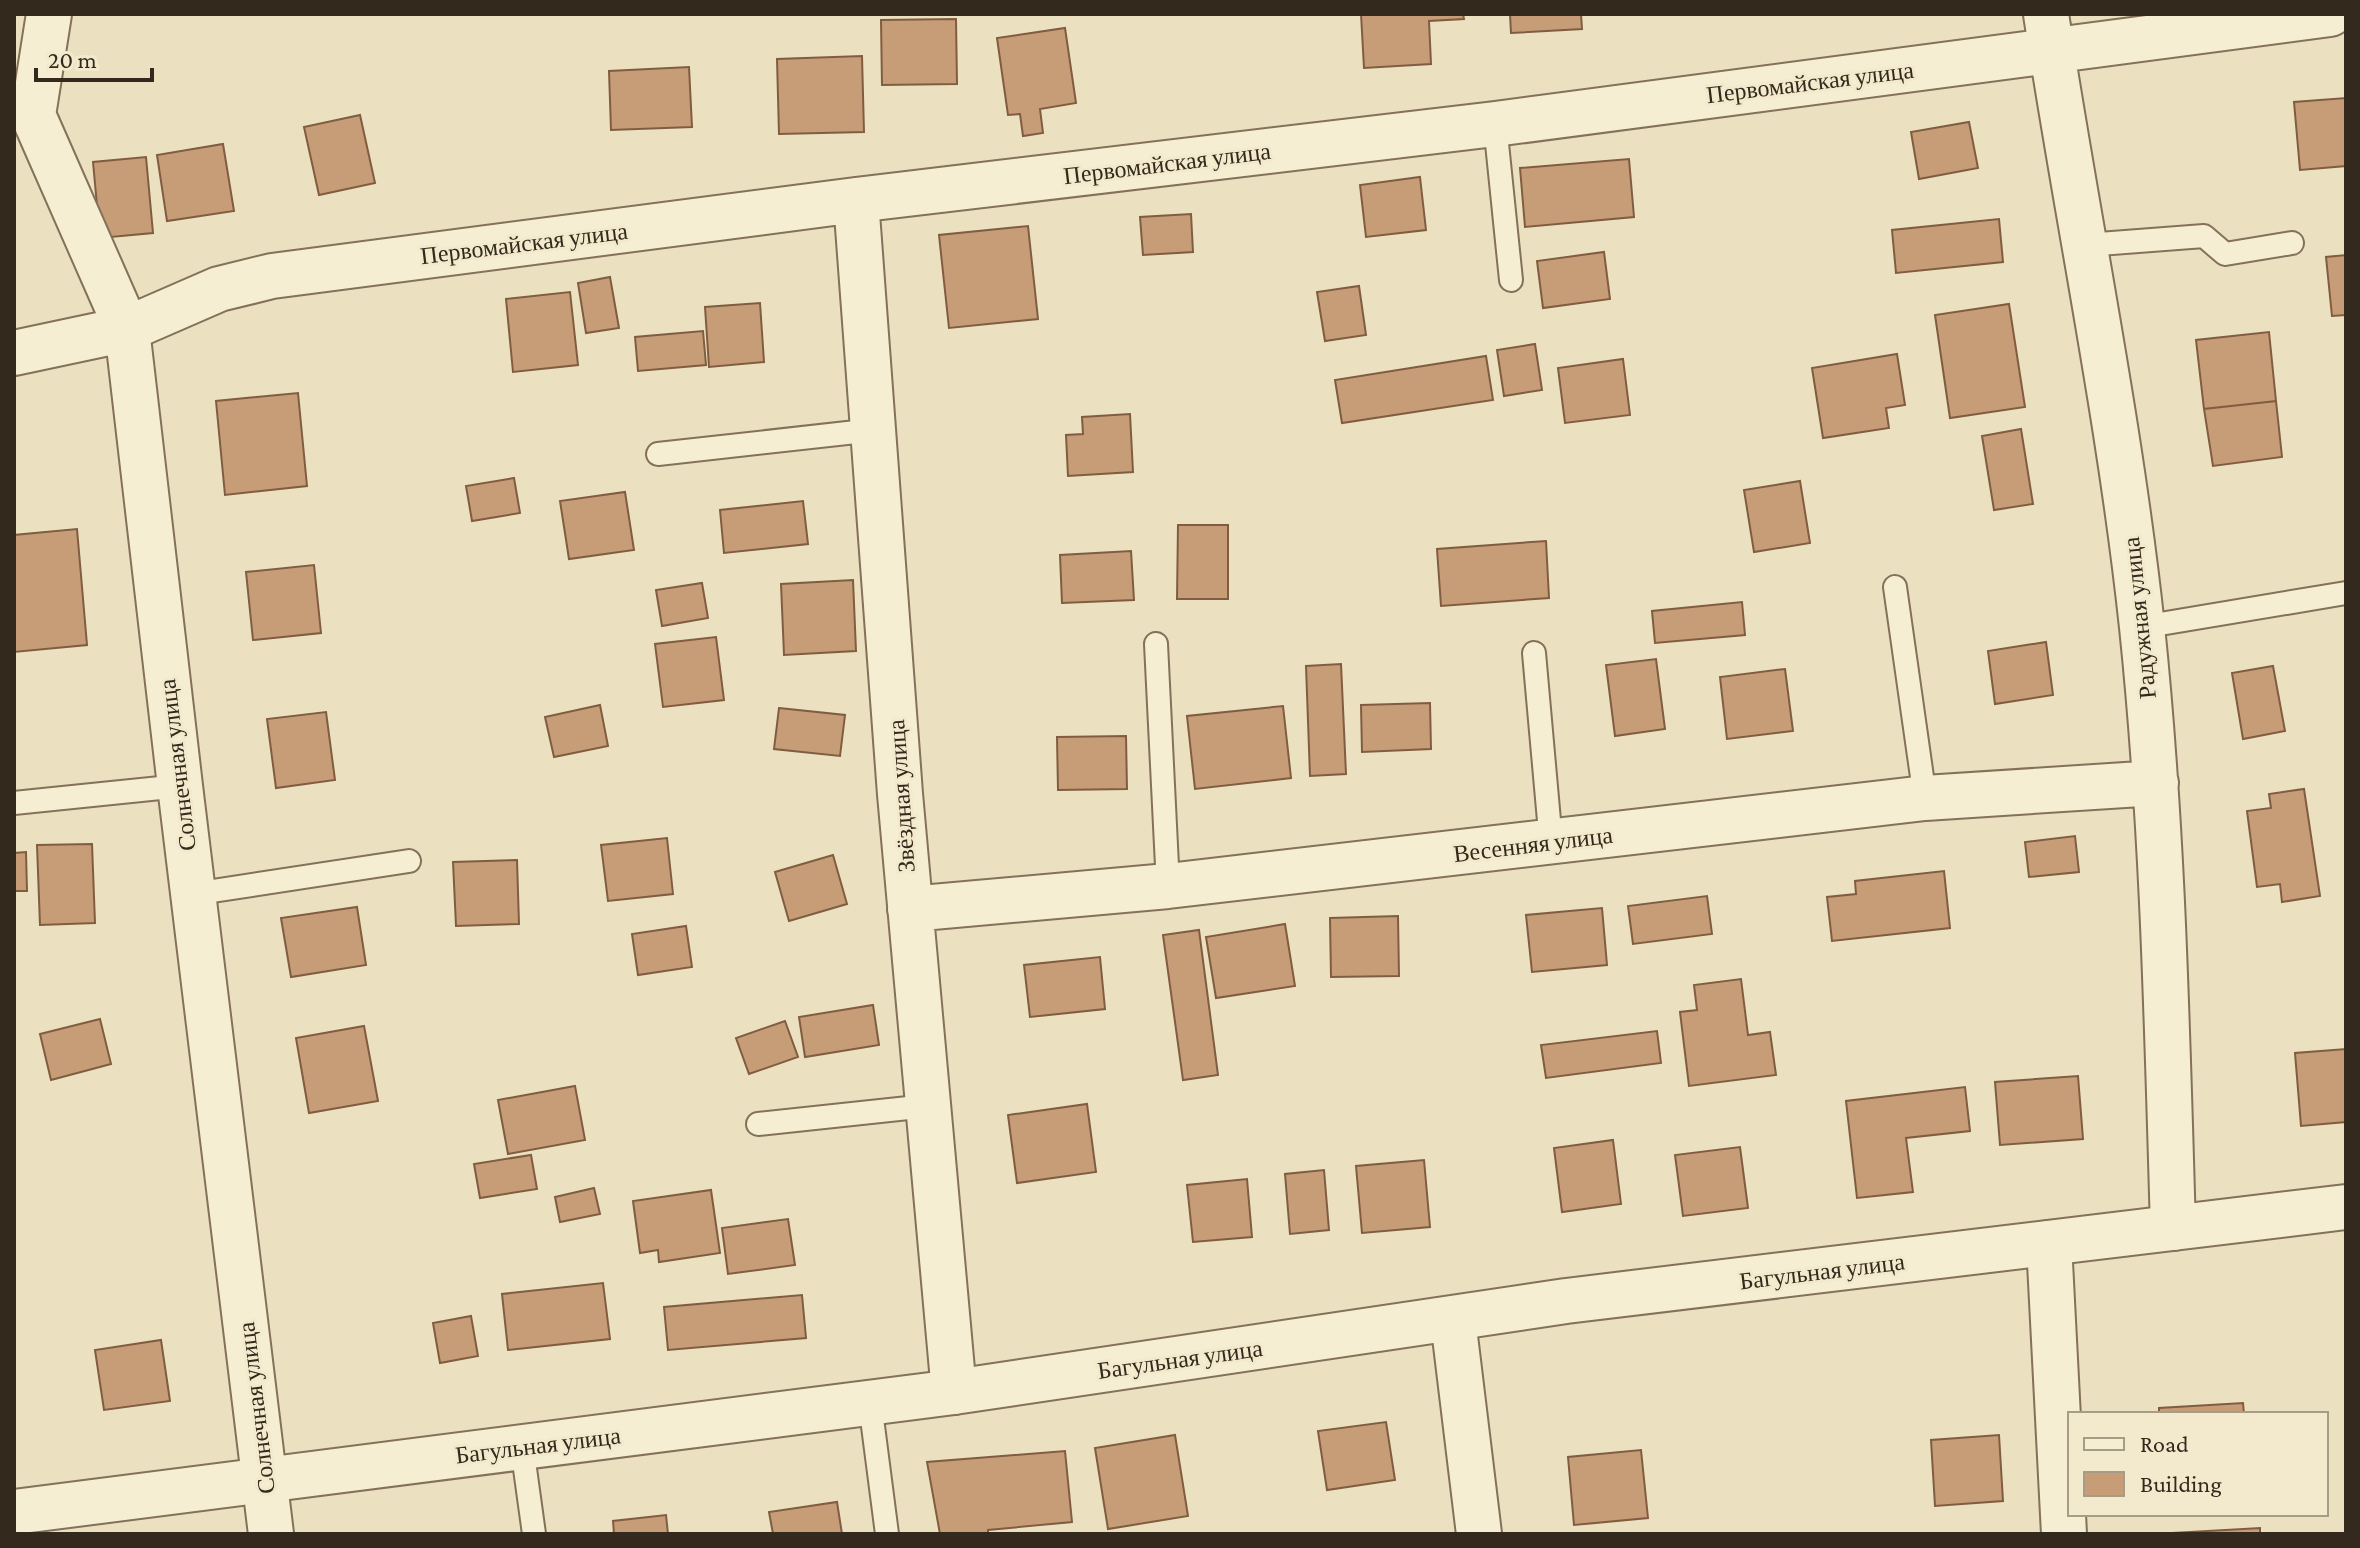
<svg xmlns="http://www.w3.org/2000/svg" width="2360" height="1548" font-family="'Crimson Pro',serif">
<rect width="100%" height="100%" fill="#ebe0bf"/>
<path fill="#c79d77" stroke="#805d40" stroke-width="2" d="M1361,14H1463L1464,19L1429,21L1431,64L1364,68Z
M1510,14H1581L1582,29L1511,33Z
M956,19L957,84L882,85L881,20Z
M1065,28L1076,103L1040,109L1043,133L1023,136L1020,114L1008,115L997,38Z
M862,56L864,132L779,134L777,59Z
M689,67L692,127L611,130L609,71Z
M2346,98V166L2300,170L2294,102Z
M360,115L375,183L319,195L304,127Z
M1969,122L1978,168L1919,179L1911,132Z
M223,144L234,211L167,221L157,155Z
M146,157L153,233L100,238L93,162Z
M1629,159L1634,217L1525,227L1520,168Z
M1420,177L1426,230L1366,237L1360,185Z
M1191,214L1193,252L1143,255L1140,217Z
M1999,219L2003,262L1896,273L1892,230Z
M1028,226L1038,319L949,328L939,235Z
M1604,252L1610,299L1543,308L1537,261Z
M2346,255V315L2332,316L2326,257Z
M610,277L619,328L586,333L578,283Z
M1359,286L1366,335L1325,341L1317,292Z
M570,292L578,365L513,372L506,299Z
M760,303L764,362L709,367L705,307Z
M2009,304L2025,407L1950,418L1935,315Z
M703,331L706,365L638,371L635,337Z
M2269,332L2276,401L2204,409L2196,340Z
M1535,344L1542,390L1504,396L1497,350Z
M1897,354L1905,405L1886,408L1889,428L1823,438L1812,368Z
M1486,356L1493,400L1342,423L1335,380Z
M1623,359L1630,415L1565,423L1558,368Z
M298,393L307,486L225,495L216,401Z
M2276,401L2282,457L2213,466L2204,409Z
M1130,414L1133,472L1068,476L1066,435L1083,434L1082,417Z
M2021,429L2033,504L1994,510L1982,436Z
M514,478L520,513L472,521L466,486Z
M1800,481L1810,543L1754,552L1744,490Z
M625,492L634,550L569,559L560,501Z
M803,501L808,544L724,553L720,510Z
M1178,525H1228V599H1177Z
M77,529L87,645L14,652V535Z
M1546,541L1549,598L1441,606L1437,549Z
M1131,551L1134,600L1062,603L1060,555Z
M314,565L321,633L253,640L246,572Z
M853,580L856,651L784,655L781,584Z
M702,583L708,618L662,626L656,590Z
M1742,602L1745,635L1655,643L1652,611Z
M716,637L724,700L663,707L655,644Z
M2046,642L2053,695L1995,704L1988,651Z
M1656,659L1665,729L1615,736L1606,665Z
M1341,664L1346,774L1310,776L1306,666Z
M2273,666L2285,731L2243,739L2232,673Z
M1785,669L1793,731L1727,739L1720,677Z
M1430,703L1431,749L1362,752L1361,705Z
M600,705L608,746L554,757L545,717Z
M1283,706L1291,778L1195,789L1187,716Z
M779,708L845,715L840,756L774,749Z
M326,712L335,780L276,788L267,719Z
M1126,736L1127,789L1058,790L1057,737Z
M2304,789L2320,896L2282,902L2280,884L2257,887L2247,811L2271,808L2269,794Z
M2075,836L2079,872L2029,877L2025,842Z
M667,838L673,894L608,901L601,845Z
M92,844L95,923L40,925L37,845Z
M26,852L27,891H14V853Z
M833,855L847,904L789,921L775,872Z
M517,860L519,924L456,926L453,862Z
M1944,871L1950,928L1832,941L1827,897L1856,894L1855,881Z
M1707,896L1712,934L1633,944L1628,906Z
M357,907L366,965L291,977L281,918Z
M1602,908L1607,965L1532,972L1526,915Z
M1398,916L1399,976L1331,977L1330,918Z
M1285,924L1295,986L1216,998L1206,937Z
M686,926L692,967L638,975L632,934Z
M1199,930L1218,1075L1183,1080L1163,935Z
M1100,957L1105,1009L1030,1017L1024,965Z
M1741,979L1748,1035L1770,1032L1776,1075L1689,1086L1680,1012L1697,1010L1694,985Z
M873,1005L879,1045L805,1057L799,1017Z
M100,1019L111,1064L51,1080L40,1034Z
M785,1021L798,1057L749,1074L736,1038Z
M364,1026L378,1101L309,1113L296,1038Z
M1657,1031L1661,1063L1546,1078L1541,1045Z
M2346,1049V1122L2301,1126L2295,1053Z
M2078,1076L2083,1139L2000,1145L1995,1082Z
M575,1086L585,1140L508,1154L498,1100Z
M1965,1087L1970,1131L1906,1138L1913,1192L1857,1198L1846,1101Z
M1087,1104L1096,1172L1017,1183L1008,1115Z
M1613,1140L1621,1204L1562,1212L1554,1148Z
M1740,1147L1748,1208L1683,1216L1675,1155Z
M531,1155L537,1189L480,1198L474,1164Z
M1424,1160L1430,1227L1362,1233L1356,1166Z
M1324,1170L1329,1230L1290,1234L1285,1174Z
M1247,1179L1252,1237L1193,1242L1187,1185Z
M594,1188L600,1214L560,1222L555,1197Z
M711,1190L720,1253L659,1262L658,1250L640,1253L633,1201Z
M788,1219L795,1265L728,1274L722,1228Z
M603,1283L610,1339L508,1350L502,1294Z
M802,1295L806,1338L668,1350L664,1307Z
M471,1316L478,1356L440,1363L433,1323Z
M161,1340L170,1401L104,1410L95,1350Z
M2243,1403L2244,1414H2159V1408Z
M1386,1422L1395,1480L1327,1490L1318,1431Z
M1175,1435L1188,1516L1108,1529L1095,1448Z
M1999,1435L2003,1501L1935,1506L1931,1440Z
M1641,1450L1648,1518L1574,1525L1568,1457Z
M1065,1451L1072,1522L988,1530V1534H940L927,1462Z
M837,1502L842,1534H773L769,1512Z
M666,1515L668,1534H614L613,1521Z
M2260,1528V1534H2154Z"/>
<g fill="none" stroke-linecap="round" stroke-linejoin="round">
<g stroke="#837159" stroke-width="26">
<path id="service" d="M1495,124L1511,280
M2086,245L2204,236L2225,254L2292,243
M658,454L874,430
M1895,587L1925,798
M2142,627L2346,593
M1156,644L1168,886
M1534,653L1551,843
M14,803L180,786
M193,894L409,861
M758,1124L927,1106
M870,1403L887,1534
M522,1447L534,1534"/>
</g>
<g stroke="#837159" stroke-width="48">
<path id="minor" d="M49,14L33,115L127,329L180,786L271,1534
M2046,14C2077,218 2120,421 2142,627C2163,827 2167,1028 2173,1228
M856,200L900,794L954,1392
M14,353L127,329L219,289L272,276L856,200L1495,124L2330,14
M910,909L1168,886L1925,798L2156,783
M2049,1243L2064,1534"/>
</g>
<g stroke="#837159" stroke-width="48">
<path id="tertiary" d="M1453,1320L1479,1534
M14,1512L954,1392L1566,1301L2346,1207"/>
</g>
<use href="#service" stroke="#f6eed2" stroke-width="22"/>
<use href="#minor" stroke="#f6eed2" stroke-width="44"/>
<use href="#tertiary" stroke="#f6eed2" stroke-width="44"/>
</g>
<g text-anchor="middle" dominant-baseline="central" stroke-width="6" stroke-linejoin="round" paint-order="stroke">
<g font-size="24" fill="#33291c" stroke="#f3eace">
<text transform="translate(1810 82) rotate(-7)">Первомайская улица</text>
<text transform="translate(1167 163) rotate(-7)">Первомайская улица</text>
<text transform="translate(524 243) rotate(-7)">Первомайская улица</text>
<text transform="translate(2139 618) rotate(-96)">Радужная улица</text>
<text transform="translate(177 765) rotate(-97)">Солнечная улица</text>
<text transform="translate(901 796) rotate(-94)">Звёздная улица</text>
<text transform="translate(1533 844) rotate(-7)">Весенняя улица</text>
<text transform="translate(1822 1271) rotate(-7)">Багульная улица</text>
<text transform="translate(1180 1359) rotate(-8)">Багульная улица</text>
<text transform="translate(256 1408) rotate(-97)">Солнечная улица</text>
<text transform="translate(538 1445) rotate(-7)">Багульная улица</text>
</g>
</g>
<rect width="2360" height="1548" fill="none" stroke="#33291c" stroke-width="32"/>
<rect x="2068" y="1412" width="260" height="104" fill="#f3eace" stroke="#a69d87" stroke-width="2"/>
<rect x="2084" y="1438" width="40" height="12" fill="#f6eed2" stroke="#a69d87" stroke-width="2"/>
<text x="2140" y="1452" font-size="24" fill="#33291c">Road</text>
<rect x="2084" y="1472" width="40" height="24" fill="#c79d77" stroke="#a69d87" stroke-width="2"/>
<text x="2140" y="1492" font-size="24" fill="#33291c">Building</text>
<path d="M36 68v12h116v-12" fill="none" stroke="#33291c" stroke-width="4"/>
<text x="48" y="68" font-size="24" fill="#33291c" stroke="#f3eace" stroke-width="6" paint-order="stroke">20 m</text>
</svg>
